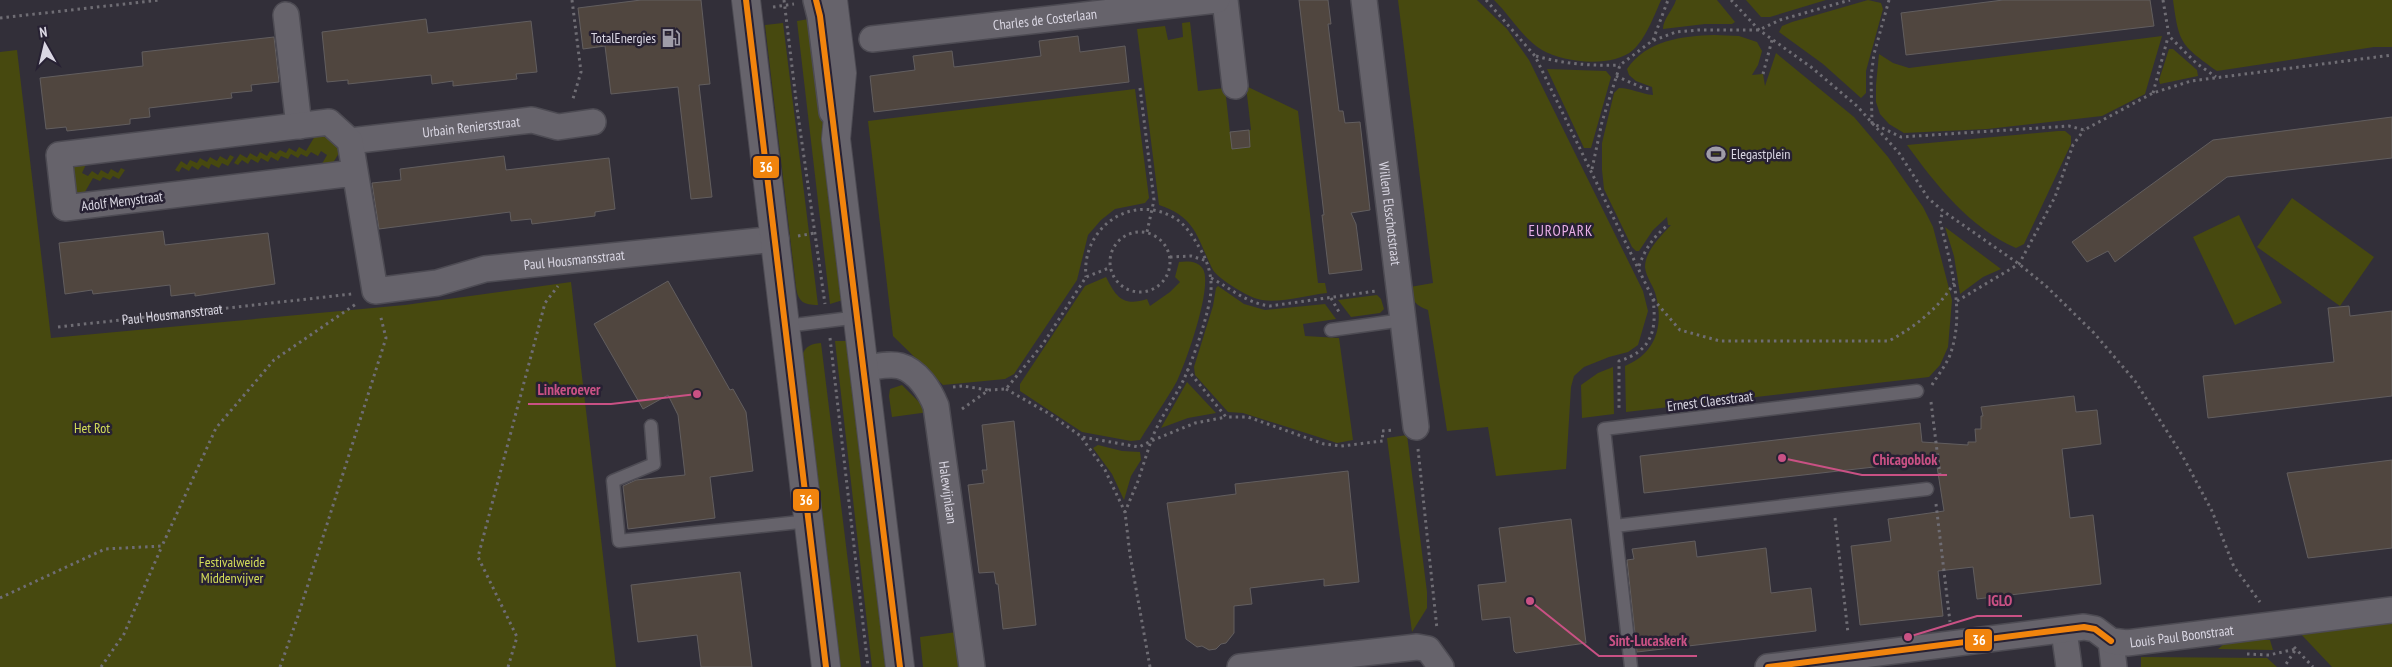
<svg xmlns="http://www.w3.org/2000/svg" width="2392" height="667" font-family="'PT Sans Narrow',sans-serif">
<rect width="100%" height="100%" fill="#322f39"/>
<path fill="#47490f" d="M1398,0H1477L1507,29L1529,60L1643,291L1648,311L1638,345L1628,352L1609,357L1584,367L1574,376L1571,387L1566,469L1496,476L1488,427L1447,431L1428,310C1415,305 1412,301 1410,287L1433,283Z
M1494,0H1661C1655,14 1645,40 1633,50C1613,68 1564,63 1542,50C1522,38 1510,15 1494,0Z
M1676,0H1717L1735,22L1732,24H1705L1663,29C1663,19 1673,10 1676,0Z
M1746,0H1826L1770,17H1761Z
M1868,0L1881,3L1883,9L1866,71V93L1861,98L1823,64L1779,32L1782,26L1792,22Z
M2173,0H2392V47H2374L2217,71C2181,45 2179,44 2173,0Z
M815,18L843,300L830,304L797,21Z
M1190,22L1198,91L1225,88L1230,133L1251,130L1246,86L1298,111L1318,283H1325L1327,293C1307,295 1282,303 1262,300C1251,299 1218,279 1213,270C1198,241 1197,217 1159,205L1137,29L1165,26L1168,40L1183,37L1182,23Z
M783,23L818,305C804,305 798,302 796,287L765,25Z
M1714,35L1739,36L1757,42L1762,51L1758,65L1752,75L1763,74L1765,86L1776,53L1854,117L1888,157L1923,207L1933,227L1952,300L1948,347L1940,365L1929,377L1626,412L1625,366C1655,354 1664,327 1656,296C1654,286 1646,278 1645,267C1645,251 1661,236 1671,225H1668L1667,217L1653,230L1639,251H1636L1632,247L1604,189L1602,170V143L1614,93L1619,88C1631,88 1641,94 1653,95L1652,87L1636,81L1629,75L1627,69C1647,40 1682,36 1714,35Z
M2162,36L2145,94L2102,116L1987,129L1904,133L1889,124L1880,114L1876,102V85L1879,54L1893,63L1909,68Z
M2169,49H2173L2197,70L2198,76L2160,84L2159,80Z
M17,50L51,338L405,305L571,282L616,667H0V52Z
M1547,69L1606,71L1611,77L1591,148H1584Z
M1135,89L1149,198L1145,203L1115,209L1101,220L1088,235L1077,280L1014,374L1005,379L943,385L893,336L868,121Z
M318,131L324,132L338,142L339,153L331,166L319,169L327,155L321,151L318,156L311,152L307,157L301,154L298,158L291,154L288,159L281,156L278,161L271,157L268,162L261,158L258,163L251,159L248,164L242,160L238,165L234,163L240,154L247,158L250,153L257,157L260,152L267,156L270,151L276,154L280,150L286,153L289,148L296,152L299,147L306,151Z
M2058,131H2065L2071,136V144L2024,244L2016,248C1970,228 1936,185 1907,145Z
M230,155L234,157L228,166L222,163L219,168L211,164L209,169L202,165L198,170L192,166L189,171L182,167L179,172L175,170L181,161L187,165L190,160L197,163L200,158L207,162L210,157L217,161L220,156L227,160Z
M89,158L82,173L88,176L92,171L98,175L101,170L108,174L111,169L118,173L121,168L125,170L119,179L113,176L110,180L103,177L100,181L93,178L82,197H75L69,163Z
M2292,198L2374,257L2340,306L2257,247Z
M2239,215L2282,303L2235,325L2193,237Z
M1945,227L2001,269L1983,277L1960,294L1954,256Z
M1179,262C1188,261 1198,261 1203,269C1213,287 1186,362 1177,381C1166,401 1152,420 1140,440L1131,441L1082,432L1020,391V384L1085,286L1106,277C1116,297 1123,307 1147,299L1150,306L1170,292L1180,282L1175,277Z
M1218,286L1244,304L1265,310L1325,304L1336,319L1303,324L1305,336L1339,338L1353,440L1337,443L1243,413L1228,412L1195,375L1194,367L1213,306L1216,288Z
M1377,295L1381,299L1384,309L1380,313L1351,317L1338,300Z
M835,341H846L851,344L890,667H872Z
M821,343L861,667H839L801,360C804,347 809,344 821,343Z
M1613,367L1614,414L1582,418L1581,385L1598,373Z
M1187,382L1216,413L1188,418L1161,428Z
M902,385L929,412L892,417L889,396L890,389Z
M1407,435L1427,592V608L1412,632L1387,438Z
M1098,445L1122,451L1140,452L1141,460L1131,476L1124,500L1112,474L1093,448Z
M2392,620V667H2332L2298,631Z
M957,632L964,667H923L920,637Z
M2230,639L2270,640L2273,650L2218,649Z
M2141,657L2267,658L2277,667H2141Z"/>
<path fill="#50463f" stroke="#625e5f" d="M641,0H701L710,84L699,85L712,197L691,199L678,87L611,94L605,46L583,49L578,8Z
M1299,0H1328L1331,24H1328L1339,111H1343L1345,123L1360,122L1370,210L1351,213L1356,224L1362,270L1329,274L1322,215H1324Z
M2003,0H2150L2154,26L1906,55L1901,13Z
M426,19L428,33L531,21L537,72L516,74L517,79L453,86V81L432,84L431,75L348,84V80L327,82L322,32Z
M1078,36L1080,52L1125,46L1129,82L874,112L870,76L915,70L913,56L952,51L954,67L979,64L1041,56L1039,41Z
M274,37L279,82L251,85L252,91L231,93L232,98L149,108L150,117L130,119V124L67,131L66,127L46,129L40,78L143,66L142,52Z
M2392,117V158L2227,177L2115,262L2108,251L2087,262L2072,242L2213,140Z
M1249,130L1250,147L1232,149L1230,132Z
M504,156L506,170L609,158L615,209L595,212V216L532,224L531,219L511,221L510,212L379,229L372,183L401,180L400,169Z
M163,231L165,245L268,233L275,284L195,296V293L171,296L170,285L93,294L92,290L65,294L59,243Z
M668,281L730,390L733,389L746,412L753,471L710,477L715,518L628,529L623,486L636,480L685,475L678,415L668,395L643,409L594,324Z
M2349,306L2350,316L2392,311V396L2208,418L2203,376L2334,362L2328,308Z
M2074,396L2076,412L2097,410L2101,444L2062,449L2070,518L2093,515L2101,584L1977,599L1973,567L1938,571L1943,616L1860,625L1851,546L1891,541L1888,519L1944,511L1936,460L1644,493L1640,456L1920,423L1922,442L1968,445V442H1976L1975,429H1981V416H1983L1981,407Z
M1014,421L1036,625L1003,629L998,584H996L994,572L979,573L968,485L984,483L982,470H987L982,425Z
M2392,460V548L2308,558L2287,473Z
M1348,471L1359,582L1324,586V579L1250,588L1252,604L1234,606V633L1226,643L1221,644L1216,649L1209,650L1202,646L1197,647L1186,639L1167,503L1236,494L1235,484Z
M1571,519L1586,643L1516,653L1514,651L1510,617L1482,620L1478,585L1506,582L1499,528Z
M1695,541L1697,557L1766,548L1771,593L1811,588L1816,631L1637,652L1627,560L1634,559L1632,549Z
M740,572L752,667H701L697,635L638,642L631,585Z"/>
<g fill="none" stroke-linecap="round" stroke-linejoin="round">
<g stroke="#4d4b53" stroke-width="15">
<path id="service" d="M786,326L859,317
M1331,330L1403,320
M651,426L654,464L613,481L619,541L809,521
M1615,526L1927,489
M1631,667L1604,429L1917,391"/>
</g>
<g stroke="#4d4b53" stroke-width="28">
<g id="minor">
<path d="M816,0L820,16L832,112"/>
<path d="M1225,0L1235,86"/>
<path id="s2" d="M1364,0L1416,427"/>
<path d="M286,15L299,126"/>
<path id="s3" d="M872,39L1217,0"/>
<path id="s4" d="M350,141L532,120L558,127L593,122"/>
<path id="s5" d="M354,173L65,208L59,155L329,122L350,141L375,291L437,283L485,269L776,239"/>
<path id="s6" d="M865,368C876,367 889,363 900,366C918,371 930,391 936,406L972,667"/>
<path d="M2064,631L2069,667"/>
<path d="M2111,641L2114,667"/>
<path d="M1240,667L1417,647L1428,649L1441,667"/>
<path id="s7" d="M1768,667L2084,627L2095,629L2111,641L2127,643L2392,610"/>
</g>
</g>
<g stroke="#4d4b53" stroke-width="30">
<path id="secondary" d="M746,0L826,667
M833,0L842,73L836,139L900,667"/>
</g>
<g stroke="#6f6d74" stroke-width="3" stroke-dasharray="2.5 4" stroke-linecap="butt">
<path d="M572,0L581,72L572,102"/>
<path d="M784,0L797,108L825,304"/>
<path d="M1486,0L1535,56L1653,299C1657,330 1652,351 1619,361V411"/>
<path d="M1731,0L1759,30L1811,67L1857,106L1899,153L1928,198L1943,211L2019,264L2046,286L2094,333L2135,381L2182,455L2212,511L2234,567L2260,602"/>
<path d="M1889,0L1874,54L1871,77L1872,123L1901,137L2069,126L2084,130L2153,93L2191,81L2392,55"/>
<path d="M2163,0L2169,36L2196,63L2216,77"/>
<path d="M773,7L794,4"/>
<path d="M0,18L160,0"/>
<path d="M1653,40L1668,0"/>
<path d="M1536,56C1564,64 1591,66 1620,65"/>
<path d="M1763,74L1772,40"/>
<path d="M1616,76L1643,88L1651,89"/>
<path d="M1140,88L1154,200L1147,232"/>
<path d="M2153,93L2168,37"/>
<path d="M1592,169L1602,122L1620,65L1652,41L1676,32L1698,30H1759L1780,20L1850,0"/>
<circle cx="1140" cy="262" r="30"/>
<path d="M798,236L815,233"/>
<path d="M1170,257L1191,256L1207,261"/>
<path d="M1639,266C1645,249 1654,236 1668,225"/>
<path d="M1211,278C1232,289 1246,303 1270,306L1376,291"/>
<path d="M1331,298L1339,312"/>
<path d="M1653,299L1680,330L1720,341H1889C1916,326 1938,309 1954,283"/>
<path d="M1957,301L2019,264L2055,197L2073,145L2084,130"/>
<path id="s1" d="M58,327L352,294"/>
<path d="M830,338L868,667"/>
<path d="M1187,369L1226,417H1248L1324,444L1341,446L1383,441L1382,431L1394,430"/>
<path d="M1932,385C1938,375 1946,365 1950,355C1966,311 1950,263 1940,221L1943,211"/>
<path d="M953,387L963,386L988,390"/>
<path d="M1006,389L1048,413L1082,437L1139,447L1151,441C1159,419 1173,401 1183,381C1193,360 1210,311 1211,290C1212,274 1207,260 1199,247C1192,235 1184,222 1171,216C1128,194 1081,230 1086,277"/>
<path d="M1931,402L1940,475"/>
<path d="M962,409L989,390L1006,389L1043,344L1086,277L1109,268"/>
<path d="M1082,438L1105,470L1125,512"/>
<path d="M1418,449L1437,629"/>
<path d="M1936,504L1950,622"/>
<path d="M1835,518L1848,633"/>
<path d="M0,598L105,549L162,546L216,428L274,360L356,304"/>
<path d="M2294,647L2313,667"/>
<path d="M2247,654L2269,655L2296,649L2284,667"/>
<path d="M101,667L124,634L162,546"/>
<path d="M280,667L297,619L386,338L380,314"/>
<path d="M508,667L517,637L478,557L545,303L558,286"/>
<path d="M1150,667L1130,555L1125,512L1138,481L1151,441L1195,423L1226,417"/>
</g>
<use href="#service" stroke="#66636b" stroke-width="12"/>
<use href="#minor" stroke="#66636b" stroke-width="25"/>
<use href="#secondary" stroke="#66636b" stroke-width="28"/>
<g stroke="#272133" stroke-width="10">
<path id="bus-1" d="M746,0L826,667
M816,0L820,16L900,667
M1768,667L2084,627L2095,629L2111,641"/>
</g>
<use href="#bus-1" stroke="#f1840d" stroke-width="6"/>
</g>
<defs>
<g id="fuel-bare" transform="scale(1.5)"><path d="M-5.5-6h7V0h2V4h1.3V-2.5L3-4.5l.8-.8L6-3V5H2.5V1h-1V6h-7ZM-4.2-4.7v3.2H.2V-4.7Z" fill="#9f9ca8" stroke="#272133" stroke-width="2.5" paint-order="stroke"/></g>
<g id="stadium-bare" transform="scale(1.5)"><path d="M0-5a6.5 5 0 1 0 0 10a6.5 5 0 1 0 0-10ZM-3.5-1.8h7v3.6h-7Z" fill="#9f9ca8" stroke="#272133" stroke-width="2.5" paint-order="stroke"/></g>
</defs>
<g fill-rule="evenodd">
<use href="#fuel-bare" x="671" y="38"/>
<use href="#stadium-bare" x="1716" y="154"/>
</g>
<g text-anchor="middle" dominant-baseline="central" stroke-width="5" stroke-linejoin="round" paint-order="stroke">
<g font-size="14" fill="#dad7e3" stroke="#272133">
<text stroke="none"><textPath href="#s3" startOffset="174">Charles de Costerlaan</textPath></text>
<text stroke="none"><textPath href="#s4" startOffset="122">Urbain Reniersstraat</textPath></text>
<text transform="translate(122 201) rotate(-7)">Adolf Menystraat</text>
<text stroke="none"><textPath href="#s2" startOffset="215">Willem Elsschotstraat</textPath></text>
<text stroke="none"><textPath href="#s5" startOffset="999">Paul Housmansstraat</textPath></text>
<text stroke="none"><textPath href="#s1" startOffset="115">Paul Housmansstraat</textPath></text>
<text transform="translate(1710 401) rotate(-7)">Ernest Claesstraat</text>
<text stroke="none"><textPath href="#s6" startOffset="178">Halewijnlaan</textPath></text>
<text stroke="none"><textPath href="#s7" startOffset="421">Louis Paul Boonstraat</textPath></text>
</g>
<g font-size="14" fill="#dad7e3" stroke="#272133" text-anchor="end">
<text x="656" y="38">TotalEnergies</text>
<text x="1731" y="154" text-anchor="start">Elegastplein</text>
</g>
<g font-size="14" fill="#d4dd59" stroke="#272133">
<text x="92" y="428">Het Rot</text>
<text x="232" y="562">Festivalweide<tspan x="232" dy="16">Middenvijver</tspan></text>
</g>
<g font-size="15" letter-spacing="1" fill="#eab0e8" stroke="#272133">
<text x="1561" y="230">EUROPARK</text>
</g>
</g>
<path fill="none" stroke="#c95184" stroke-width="2" d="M697 394L611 404H528M1782 458L1862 475H1947M1908 637L1977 616H2022M1530 601L1599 656H1697"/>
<g fill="#c95184" stroke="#272133" stroke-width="2">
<circle cx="697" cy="394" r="5"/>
<circle cx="1782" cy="458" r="5"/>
<circle cx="1908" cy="637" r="5"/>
<circle cx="1530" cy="601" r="5"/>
</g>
<g font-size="15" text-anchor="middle" font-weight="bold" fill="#c95184" stroke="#272133" stroke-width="5" stroke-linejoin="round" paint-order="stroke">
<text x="569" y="395">Linkeroever</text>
<text x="1905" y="465">Chicagoblok</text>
<text x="2000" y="606">IGLO</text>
<text x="1648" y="646">Sint-Lucaskerk</text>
</g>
<g stroke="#272133" stroke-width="2">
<rect x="752" y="155" width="28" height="24" rx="5" fill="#f1840d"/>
<rect x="792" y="488" width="28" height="24" rx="5" fill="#f1840d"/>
<rect x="1964" y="628" width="29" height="24" rx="5" fill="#f1840d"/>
</g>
<g font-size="14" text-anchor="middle" font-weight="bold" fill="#fff">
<text x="766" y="172">36</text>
<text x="806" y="505">36</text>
<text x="1979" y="645">36</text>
</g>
<g transform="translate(45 45) rotate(352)" stroke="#272133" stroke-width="4" paint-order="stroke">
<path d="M0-4L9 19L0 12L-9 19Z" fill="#dad7e3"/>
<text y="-8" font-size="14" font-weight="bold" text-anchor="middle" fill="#dad7e3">N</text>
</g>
</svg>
